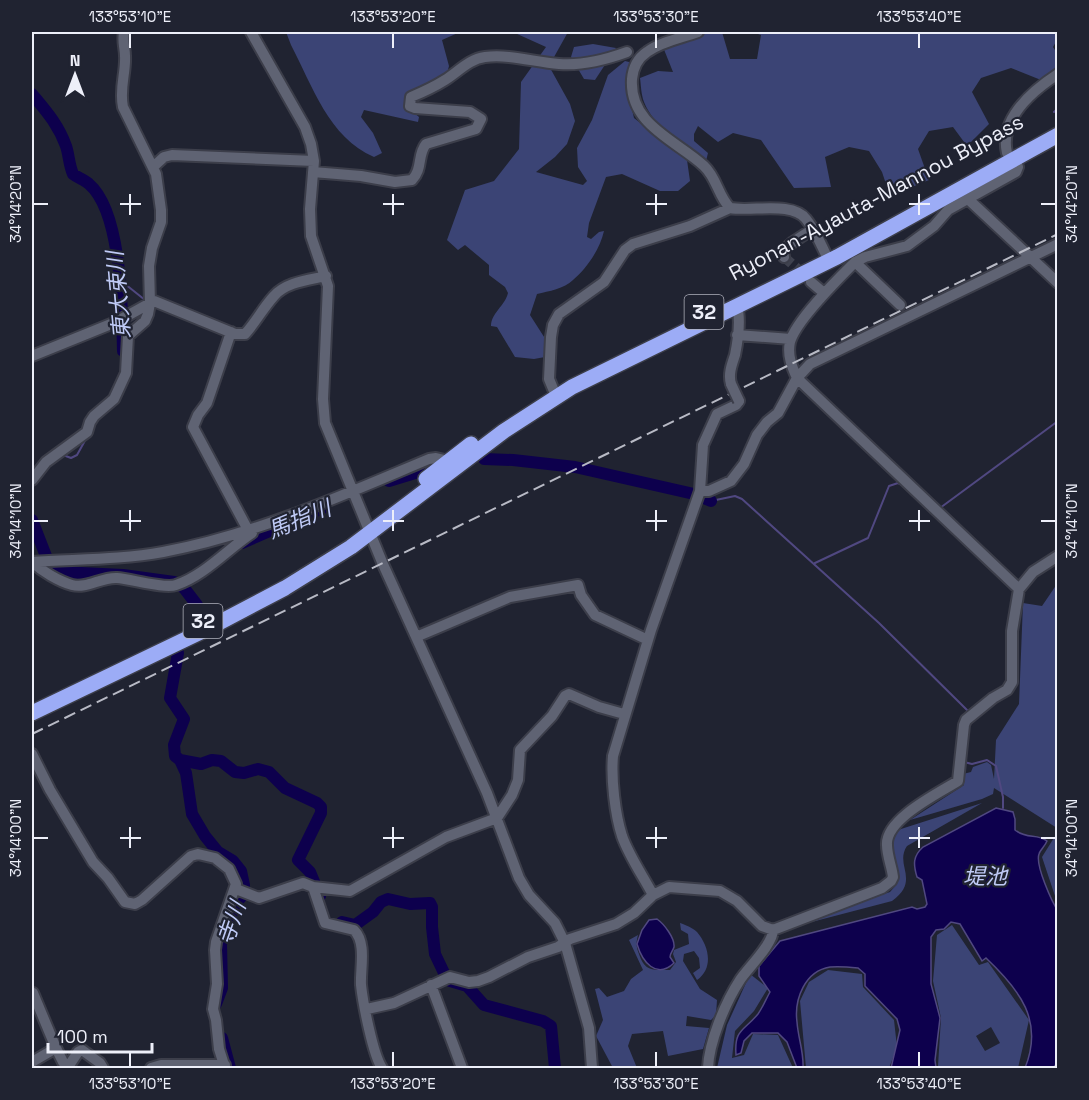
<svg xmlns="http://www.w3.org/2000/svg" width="1089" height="1100" font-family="'Space Grotesk','Noto Sans JP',sans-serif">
<rect width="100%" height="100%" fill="#202331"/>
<path fill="#3b4475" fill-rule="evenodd" d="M286,32H460L442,40L449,66L444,85L417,100L413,112L419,117L418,122L364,110L361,117L373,133L382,153L374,157C329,138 312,85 291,45Z
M482,32H568L549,66L570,104L575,121L567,144L555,157L536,172L583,185L587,181L578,167L577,148L592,120L608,75L625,61L629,62L628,92L634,118L687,160L690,181L678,191H660L622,174L606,177L589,223L587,237L591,239L599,232L604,231C600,249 587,268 573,280C564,289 549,291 537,294L530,315L546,340L545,357L534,359L515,357L497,327L491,326C491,313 505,306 508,293L505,287L489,275V265L465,245L458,250L447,240L465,190L494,181L519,149L521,82L546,47L515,33Z
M708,32H722L730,59H757L761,35L752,32H1057V40L1053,47L1057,53V66L1041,80L1011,68L981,78L972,92L989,124L967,146L953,127L929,131L918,149L929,180L890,196L882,172L869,151L849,147L825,157L831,187L794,188L761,140L733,133L718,142L698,126L694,134V141L708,153L706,161C684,145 654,128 644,102C641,94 641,85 640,78L658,71L673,72L663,47Z
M593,44L616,48L595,80L584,79L571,57L574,47Z
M1057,584V828L994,788L993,794L982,799L910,820L964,785L963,774L971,772L973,767L987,762L991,765L994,779L996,740L1019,704L1023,603L1042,606Z
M982,803L907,846C894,865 921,880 892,901L804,924L832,911L890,892L897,884L898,878L891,844L895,832L901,829Z
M1057,833V902L1042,857Z
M680,923C686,925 693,928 697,932C709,946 714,968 697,980L693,973L700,968L699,958L694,951L684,954L683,961L700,989L717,1000L716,1015L711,1020L687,1016L686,1026L709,1028L703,1049L668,1056L663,1031L632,1034L628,1046L637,1068H613L596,1036L603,1020L595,989L599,988L607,997L624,991L631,979L643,970L629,940L638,935C636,943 636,946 639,954C645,972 653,970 670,970L676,962L673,954L674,950L689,944L688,934L681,930Z
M952,925L979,965L988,962L1029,1020L1018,1068H939L938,1066L941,1018L933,981L937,935ZM991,1027L1000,1043L985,1051L976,1036Z
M828,970L862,974L863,987L894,1020L897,1047L889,1068H806L800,1001L809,982Z
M750,974L768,988L754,1011L735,1031L732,1058L744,1055L753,1034L778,1035L793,1068H717L727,1025Z"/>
<path fill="#0d004d" stroke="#504881" stroke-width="1.5" d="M996,808L1013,812L1015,819V830C1028,840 1036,833 1047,841C1045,846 1040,850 1039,854C1035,865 1052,902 1058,911V1062L1053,1068H1025C1044,1021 1020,990 986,958L982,961L960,924L951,922L944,929L936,930L931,937V984L940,1018L935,1060L936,1068H891L900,1030L897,1019L865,986V974L858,968C849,967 839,966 830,967C805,971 794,999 797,1022C798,1038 804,1052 803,1068H797L787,1042L778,1033H752L744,1041L741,1053L736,1055C734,1029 744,1031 758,1014C763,1007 766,999 770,992L759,976V966L780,941L912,907L917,909L925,907L927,904L922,880L917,877C913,864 913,856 923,847Z
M657,919C664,924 675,938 674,947C673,951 670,953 670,957L674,963C656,980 642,961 637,944L642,930L649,920Z"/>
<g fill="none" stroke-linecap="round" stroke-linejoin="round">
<path stroke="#504881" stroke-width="2" d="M1054,112L1058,108
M120,280L145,300
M63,455L71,458L77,455L87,437
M711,501L735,496L742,499L879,623L968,711
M940,508L1058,421
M815,563L868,538L889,486L898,483L902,485
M964,762L972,764L987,760L996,766L1003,797V808"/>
<path stroke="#0d004d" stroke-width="12" d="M32,94C46,111 58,124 66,146C69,155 69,165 73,174C78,178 85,180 89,184C122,212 122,310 123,351
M484,459L513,460L575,467L694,494L711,501
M389,481L425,470
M32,520L51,569L60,572L123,575L174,582L184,588L197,605L194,614
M242,543L325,507
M178,653L170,698L184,719L174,745L175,756L180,760L201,764L212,760L221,761L235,772L244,773L258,769L269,772L285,788L317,803L321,807V813L298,860L310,872L320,896
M180,760L186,773L192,814L205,836L218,852L233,861L241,871L244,885L242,896L235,904L221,944L222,988L216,1004
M342,922L355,925L373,912L381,902L388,899L410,904L430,903L432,907V927L435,954L445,975L450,981L467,986L484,1005L543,1021L551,1026L555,1068
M222,1038L230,1068"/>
<path stroke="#3f424f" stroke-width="10" stroke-dasharray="10 5" stroke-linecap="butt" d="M784,257L807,277"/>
<g stroke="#3c3e4a" stroke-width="14">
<path id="minor" d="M251,32L305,127L311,144L314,161L310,209L311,236L328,286L323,399L325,423L382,562L487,793L519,878L529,895L555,923L565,943L589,1028L592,1068
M698,32C682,38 662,41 647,52C638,58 633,68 632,79C629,125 676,140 704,166C717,178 718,196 730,208C752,212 792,201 806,219C816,231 822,247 829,261
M1007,153C999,118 1032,91 1058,74
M153,167L164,157L172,155L314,161
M313,172L361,176L395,182L412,180C423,169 417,155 426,144L476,129L481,119L470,112L415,108L410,106L411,97C423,92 434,87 445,80C458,72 469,59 485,57C510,54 534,62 559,64C583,66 605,60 627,52
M968,199L1058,283
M784,257L783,251L793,242L813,229
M855,262L865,257L907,246L934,226L948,210L1016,172L1018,167L1015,159
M811,282L824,293
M900,305L855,262C838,279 796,320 790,342C787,355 792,367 797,378L1019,589
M231,332L207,403L198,415L193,427L248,530
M737,335L791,339
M32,356L116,322L154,301L235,334H245C256,322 263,308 274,296C286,282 309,280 326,276
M731,384C728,374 732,364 735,355C738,340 741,320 737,306
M556,396L549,379L551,337L553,325L559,314L604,282L625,250L633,244L690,226L730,208
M32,480L46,462L87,432L90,422L94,416L114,399L126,373L128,336L145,321L148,314L150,303L149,266L152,248L161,222V210L156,174L123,107C119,89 126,73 125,56C125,48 122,41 124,32
M700,491H709L731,481L744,464L757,435L767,422L778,413L797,378L810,364L1058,244
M32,562C75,559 120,560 163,552C255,535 343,495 429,459L436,458L449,461
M32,562C42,571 58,581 72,585C87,589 101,577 117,578C131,579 165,589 176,585C204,576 229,548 252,533
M416,637L510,597L578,585L581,595L595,615L648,640
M32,754L50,790L93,862L108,878L125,902L135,904L142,900L191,856L198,854L215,858L229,869L236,884L216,942L215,950L217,984L213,1009L216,1020L219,1049L225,1068
M313,887L325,923L354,930C367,943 360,969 361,985C363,1003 373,1055 382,1068
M236,889L259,898L303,883L313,887L350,891L446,837L497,818L512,795L518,780L520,750L552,716L565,696L569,694L599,707L624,714
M653,895C643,876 629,856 622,836C615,814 611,779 613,756L651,630L700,491L703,445L717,414L736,405L739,401
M431,985L462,1068
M367,1009L394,1003L450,977L469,982L478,981L489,977L528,957L558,947L570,939L616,924L634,913L653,895L669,887L720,891L737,901L762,926L773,930L882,888L891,881L893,877C892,867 887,856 887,845C885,819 939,793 958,781L964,725L966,720L993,698L1007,690L1012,682V631L1019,589L1033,572L1058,556
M56,1048L63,1062L67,1065L70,1064L78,1052L82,1050L100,1063L103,1068
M32,1062L56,1048L33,993
M151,1068L161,1065H225
M708,1068C709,1042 725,1003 740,980C748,968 773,944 773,930"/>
</g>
<g stroke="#3c3e4a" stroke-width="18">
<path id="highway" d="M426,479L471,444
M32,713L209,628L285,588L351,547L504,431L572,387L837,257L1058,135"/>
</g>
<use href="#minor" stroke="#5f6373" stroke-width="10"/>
<use href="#highway" stroke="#9cacf6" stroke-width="15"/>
<path stroke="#b8bac5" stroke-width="2" stroke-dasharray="12 6" stroke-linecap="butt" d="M32,734L1058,234"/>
<g stroke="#3c3e4a" stroke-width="14" stroke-linecap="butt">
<path id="minor-bridge" d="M731,384L739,401"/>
</g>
<use href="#minor-bridge" stroke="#5f6373" stroke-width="10"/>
</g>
<path fill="none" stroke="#edeff9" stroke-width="2" d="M130,33V48M393,33V48M656,33V48M919,33V48M130,194V215M393,194V215M656,194V215M919,194V215M33,204H48M120,204H141M383,204H404M646,204H667M909,204H930M1041,204H1056M130,510V531M393,510V531M656,510V531M919,510V531M33,521H48M120,521H141M383,521H404M646,521H667M909,521H930M1041,521H1056M130,827V848M393,827V848M656,827V848M919,827V848M33,838H48M120,838H141M383,838H404M646,838H667M909,838H930M1041,838H1056M130,1052V1067M393,1052V1067M656,1052V1067M919,1052V1067"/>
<g text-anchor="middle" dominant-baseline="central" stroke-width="4.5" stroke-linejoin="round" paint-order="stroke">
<g fill="#202331" stroke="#b0b2bd" stroke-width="1.5">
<rect x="684.5" y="295" width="39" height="34" rx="4.5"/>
<rect x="183.5" y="604" width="39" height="34" rx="4.5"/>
</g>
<g font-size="20" font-weight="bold" fill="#edeff9">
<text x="704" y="312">32</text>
<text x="203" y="621">32</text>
</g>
<g font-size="21" fill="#edeff9" stroke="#202331">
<text transform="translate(876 197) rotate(-28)">Ryonan-Ayauta-Mannou Bypass</text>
</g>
<g font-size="22" font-style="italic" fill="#bfcaf6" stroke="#202331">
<text transform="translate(118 295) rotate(-95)">東大束川</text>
<text transform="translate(299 519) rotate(-22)">馬指川</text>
<text x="985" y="876">堤池</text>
<text transform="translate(231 923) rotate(-71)">寺川</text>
</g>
</g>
<rect width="1089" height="1100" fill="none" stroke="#202331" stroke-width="66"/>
<g transform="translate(75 75)" stroke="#202331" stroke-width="4.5" paint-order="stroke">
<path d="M0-4.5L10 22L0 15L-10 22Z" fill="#edeff9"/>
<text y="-9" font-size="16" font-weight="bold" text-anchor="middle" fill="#edeff9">N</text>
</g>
<path d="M48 1043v9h104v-9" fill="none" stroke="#edeff9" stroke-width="3"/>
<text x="57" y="1043" font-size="18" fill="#edeff9" stroke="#202331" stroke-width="4.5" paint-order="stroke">100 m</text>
<rect x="33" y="33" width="1023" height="1034" fill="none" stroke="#edeff9" stroke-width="2"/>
<g font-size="15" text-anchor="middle" fill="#edeff9">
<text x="130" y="22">133°53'10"E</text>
<text x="393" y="22">133°53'20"E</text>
<text x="656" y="22">133°53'30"E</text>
<text x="919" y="22">133°53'40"E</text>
<text transform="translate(16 204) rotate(-90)" y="5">34°14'20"N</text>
<text transform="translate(1072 204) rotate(-90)" y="5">34°14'20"N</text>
<text transform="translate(16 521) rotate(-90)" y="5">34°14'10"N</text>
<text transform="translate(1072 521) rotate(-90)" y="5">34°14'10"N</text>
<text transform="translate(16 838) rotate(-90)" y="5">34°14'00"N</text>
<text transform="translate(1072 838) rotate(-90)" y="5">34°14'00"N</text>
<text x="130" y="1089">133°53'10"E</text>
<text x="393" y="1089">133°53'20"E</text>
<text x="656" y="1089">133°53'30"E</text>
<text x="919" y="1089">133°53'40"E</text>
</g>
</svg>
